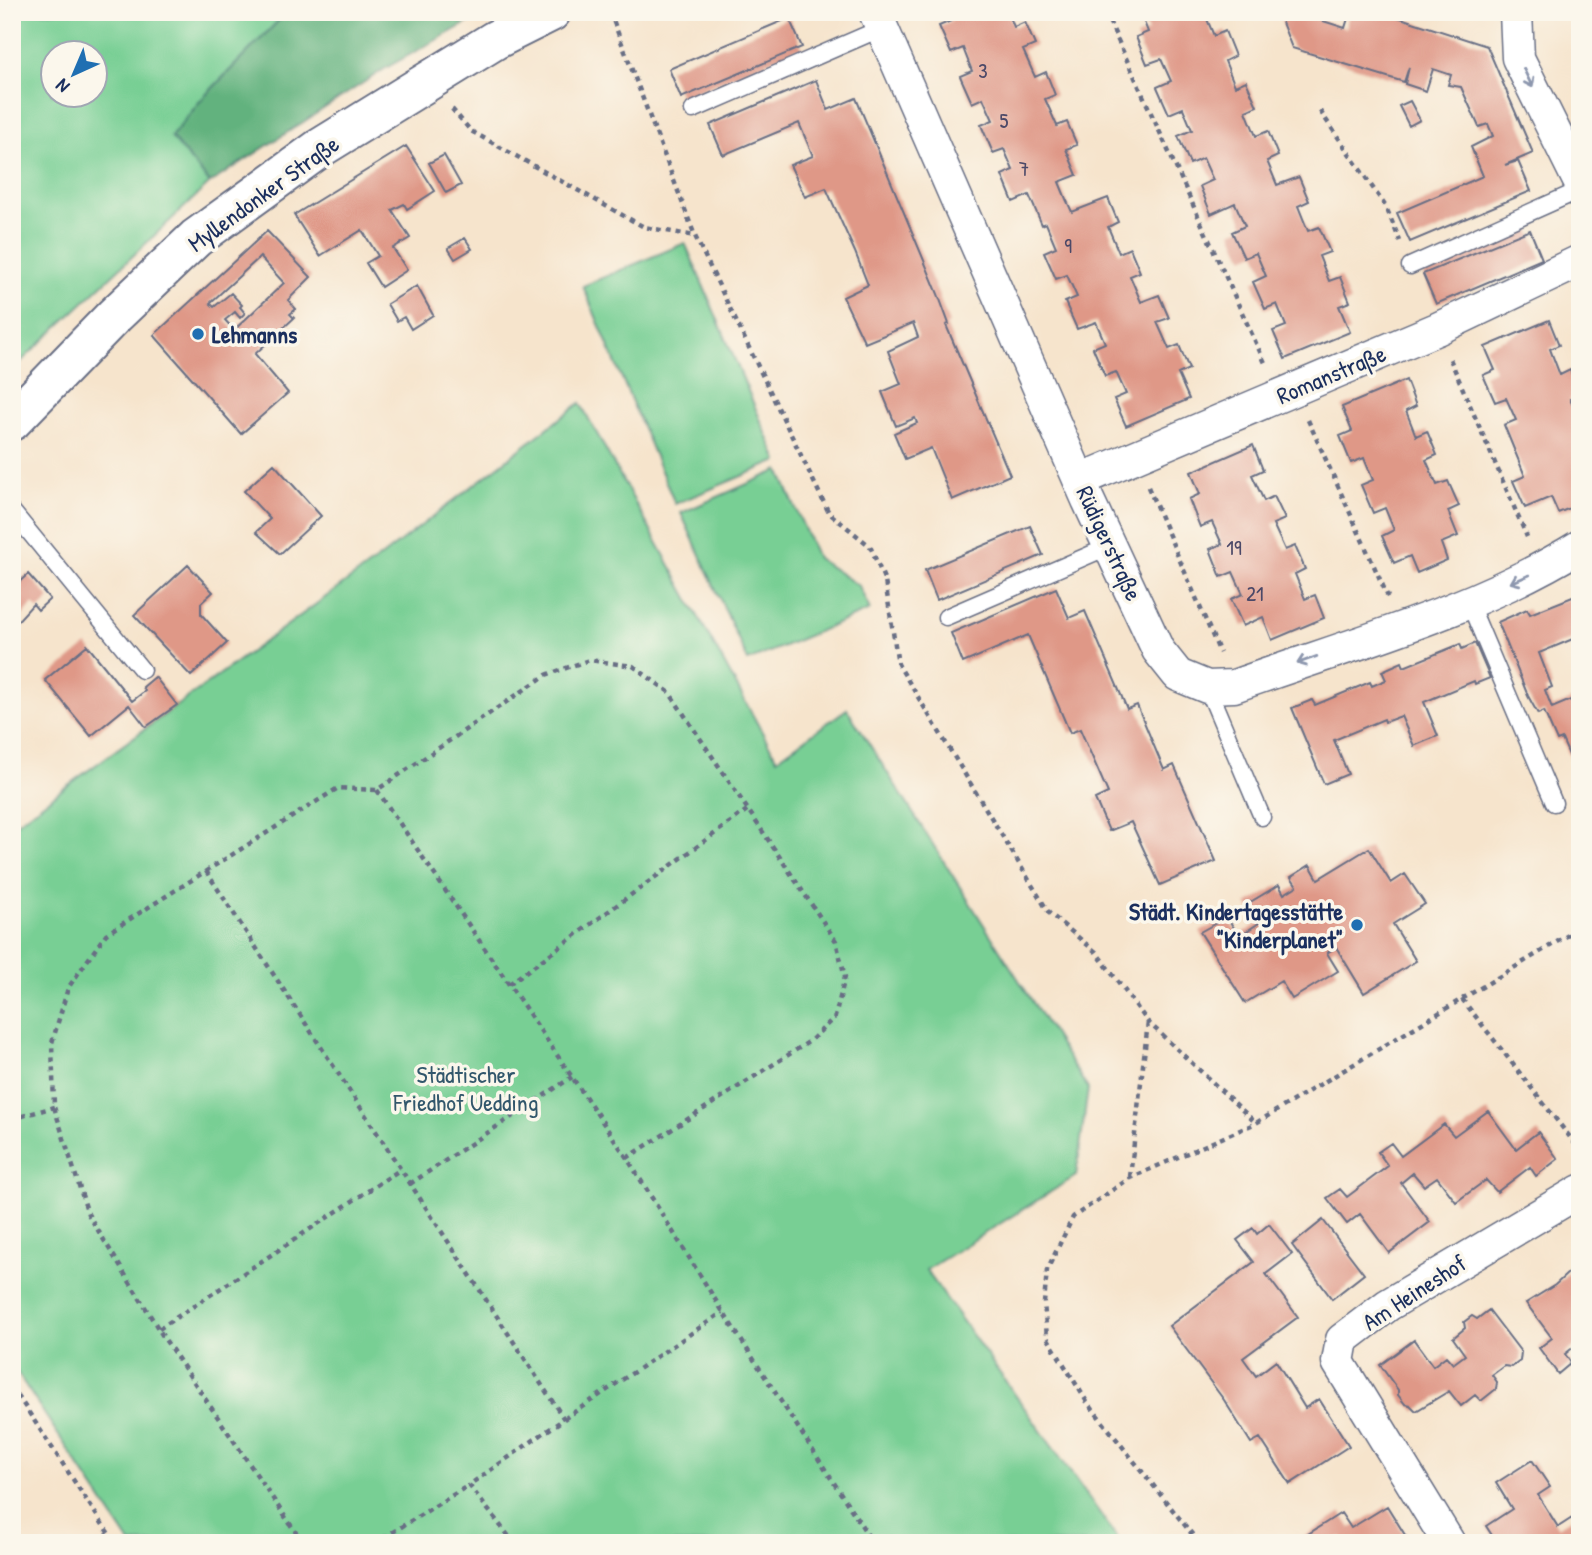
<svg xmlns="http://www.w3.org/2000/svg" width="1592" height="1555" font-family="'Patrick Hand',sans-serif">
<rect width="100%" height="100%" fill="#fbf7ec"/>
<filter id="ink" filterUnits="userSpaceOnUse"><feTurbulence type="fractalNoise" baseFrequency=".0143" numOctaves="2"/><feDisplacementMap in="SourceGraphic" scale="14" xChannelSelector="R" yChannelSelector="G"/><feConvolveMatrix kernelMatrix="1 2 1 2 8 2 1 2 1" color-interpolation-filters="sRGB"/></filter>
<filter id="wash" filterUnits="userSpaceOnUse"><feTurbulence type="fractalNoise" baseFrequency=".00686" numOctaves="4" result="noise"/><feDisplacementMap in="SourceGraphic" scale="28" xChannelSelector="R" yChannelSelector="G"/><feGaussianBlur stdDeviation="1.57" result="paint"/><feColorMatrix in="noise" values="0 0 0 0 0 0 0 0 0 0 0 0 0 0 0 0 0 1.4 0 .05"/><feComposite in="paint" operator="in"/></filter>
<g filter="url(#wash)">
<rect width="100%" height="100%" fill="#f6e4cc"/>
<path fill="#78cf94" stroke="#4a7f79" stroke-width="2" fill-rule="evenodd" d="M12,12H287L201,100L171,137L210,183L12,370ZM52,52H94V94H52Z
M685,243L778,461L675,504L583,286Z
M580,403L777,759L847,709L1088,1089L1076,1176L926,1270L1121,1543H130L12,1365V826L382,556Z
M779,470L817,558L859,586L870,610L748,661L681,513Z"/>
<path fill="#62b27e" stroke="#3e706e" stroke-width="2" d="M287,12H487L386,68L210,183L171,137L201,100Z"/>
<g id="blocks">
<path fill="#df9887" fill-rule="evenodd" d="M948,12H1008L1014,27L1025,22L1035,45L1023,50L1035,77L1046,72L1055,95L1045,99L1057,126L1067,122L1077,145L1066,149L1077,175L1059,182L1066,199L1072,212L1108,198L1118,222L1108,227L1119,253L1130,248L1140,272L1130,276L1141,302L1159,295L1169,318L1157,322L1169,349L1179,345L1189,369L1178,374L1189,399L1126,426L1114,399L1126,394L1116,372L1105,376L1093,348L1105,343L1096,322L1077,329L1065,302L1077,297L1067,275L1056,279L1044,252L1056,247L1046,223L1042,225L1029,195L1013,202L1002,175L1013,170L1004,149L993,153L981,125L993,120L983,98L972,103L960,76L972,71L963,48L951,53L939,26L951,21Z
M1140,12H1204L1214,36L1225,31L1235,56L1225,61L1235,86L1246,81L1257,106L1246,111L1256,136L1268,131L1278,156L1267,161L1277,185L1299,177L1309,201L1298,206L1308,231L1319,227L1330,252L1319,256L1329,281L1340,277L1350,302L1339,306L1350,332L1285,359L1273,331L1286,326L1277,304L1265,309L1253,282L1266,276L1256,253L1244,258L1232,232L1245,226L1235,203L1211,214L1200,186L1213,180L1203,158L1190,164L1178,136L1192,130L1183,108L1169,114L1157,87L1171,81L1161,59L1147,64L1136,37L1148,32Z
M1350,12H1382L1487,46L1533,153L1505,165L1518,161L1531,191L1410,242L1397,213L1483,176L1471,147L1493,136L1488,124L1479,127L1461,87L1448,85L1451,75L1433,69L1426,91L1405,84L1409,67L1404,82L1292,48L1281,20L1298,13L1345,28Z
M789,18L802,47L681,98L669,69Z
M816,80L828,110L856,98L938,294L949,324L946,325L1010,475L952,500L931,448L905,459L894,433L917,423L915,418L896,426L882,392L901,384L888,351L918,337L913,323L865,343L843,297L868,285L855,252L826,188L805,197L790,165L813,156L799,123L723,155L710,125Z
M1410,101L1420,120L1409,126L1399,106Z
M406,146L435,191L407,209L404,204L392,210L410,238L393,248L407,270L381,287L366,263L378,256L362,230L320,256L294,215Z
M444,155L461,185L446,193L429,163Z
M1530,230L1542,259L1436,304L1423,274Z
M267,231L311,277L288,300L296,309L290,314L294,318L255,354L288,393L241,434L154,335ZM260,257L284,283L234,330L225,320L235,312L240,318L245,313L240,307L242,305L231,293L214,307L210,303Z
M465,238L472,249L455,259L448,248Z
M417,286L433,315L411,329L404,317L397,321L387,304Z
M1549,320L1559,345L1550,349L1560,375L1570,370L1580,392V395L1570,399L1580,421V504L1558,513L1551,497L1525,508L1513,481L1525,476L1504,425L1516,420L1506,398L1495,402L1483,375L1495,370L1485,347Z
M1406,380L1416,406L1406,411L1416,436L1427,431L1437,455L1426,460L1437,485L1448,481L1459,506L1448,511L1458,536L1441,543L1447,560L1417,573L1410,556L1394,563L1382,536L1394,530L1385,508L1373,513L1361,485L1373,480L1364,458L1351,463L1340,436L1352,431L1342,407Z
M1253,445L1263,470L1252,475L1264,501L1274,496L1285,519L1273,524L1285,550L1295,546L1305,569L1295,574L1305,599L1315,595L1324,618L1272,640L1263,617L1243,626L1231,599L1243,594L1233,572L1221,577L1210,549L1222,544L1212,522L1200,527L1189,499L1200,494L1191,472Z
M274,464L321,516L280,554L256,532L270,519L244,491Z
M1030,526L1043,555L937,600L925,570Z
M188,565L213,592L201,603V614L227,643L191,676L134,615Z
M28,574L50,599L38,610L33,604L13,626L12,580L16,585Z
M1056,588L1069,618L1085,611L1127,709L1137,705L1164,770L1174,765L1216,861L1160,885L1131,822L1109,831L1095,799L1108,793L1080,729L1070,733L1028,635L963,663L951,633Z
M1575,596L1577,600L1580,599V636L1539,653L1552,687L1545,690L1552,708L1580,696V780L1562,739L1557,741L1544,711L1538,714L1528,696L1498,622L1527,609L1530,614Z
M1475,643L1490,678L1475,684L1474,681L1424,702L1438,736L1414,746L1401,716L1385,722L1384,719L1334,740L1348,774L1324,784L1292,708L1312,700L1315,705L1370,682L1372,686L1386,680L1382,671L1402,662L1404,667L1460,644L1462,649Z
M87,645L132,701L145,691L143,687L155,677L177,705L146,727L129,705L91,736L45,680Z
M1580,784V809L1571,788Z
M1369,848L1391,883L1405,874L1425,904L1393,924L1416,961L1364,993L1336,947L1327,953L1338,971L1292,999L1281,981L1245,1003L1200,932L1227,917L1239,936L1259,923L1247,904L1279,885L1284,894L1297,886L1291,877L1310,865L1318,879Z
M1488,1111L1516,1149L1538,1132L1558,1159L1536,1176L1530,1167L1497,1192L1486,1180L1456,1202L1437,1177L1424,1186L1413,1173L1401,1183L1430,1222L1389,1253L1360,1214L1347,1224L1327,1198L1340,1189L1347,1197L1388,1166L1378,1152L1391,1143L1401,1156L1444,1124L1454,1136Z
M1323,1220L1364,1274L1332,1299L1292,1245Z
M1269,1224L1292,1254L1266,1274L1298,1317L1243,1358L1256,1376L1276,1361L1305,1408L1319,1399L1349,1446L1290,1484L1260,1438L1251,1443L1224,1400L1169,1326L1254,1262L1237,1240L1253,1228L1257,1234Z
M1580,1262V1342L1565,1354L1571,1363L1558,1374L1539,1348L1552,1338L1526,1303L1555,1285Z
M1489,1310L1521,1352L1520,1361L1512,1367L1504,1366L1492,1375L1497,1382L1496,1389L1481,1401L1475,1395L1461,1406L1449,1391L1416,1411L1410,1405L1405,1404L1398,1395V1390L1380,1365L1414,1340L1433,1366L1446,1356L1453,1364L1465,1355L1453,1338L1465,1328L1464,1322L1472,1316L1477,1319Z
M1532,1460L1550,1487L1538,1495L1558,1527L1572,1518L1580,1530V1543H1497L1486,1526L1512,1509L1496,1483Z
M1387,1506L1410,1543H1345L1342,1537L1333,1543H1294L1341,1513L1351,1528Z"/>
</g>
</g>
<g filter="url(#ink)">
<use href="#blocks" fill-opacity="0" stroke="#686e84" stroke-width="2"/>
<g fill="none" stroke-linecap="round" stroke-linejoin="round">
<g stroke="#686e84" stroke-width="19">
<path id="lane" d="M693,110L882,28
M1410,266L1580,190
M12,511L142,670
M1468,600L1554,803
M946,617L1110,546
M1207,687L1262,817"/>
</g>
<g stroke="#686e84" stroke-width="35">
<path id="street" d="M875,12L1088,500L1158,650L1178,675L1207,687L1234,686C1349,645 1475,611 1580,546
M1516,12L1518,58L1580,183
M1080,480L1437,329L1580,261
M1449,1543L1338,1362L1342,1340L1388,1305L1580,1191"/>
</g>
<g stroke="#686e84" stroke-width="42">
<path id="secondary" d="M12,421L114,316L196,238L320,148L495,40L551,12"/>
</g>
<path stroke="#686e84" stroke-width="4.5" stroke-dasharray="5 5" stroke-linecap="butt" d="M610,12L695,236L829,513L870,546L885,581L898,664L1049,913L1096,952L1148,1022L1256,1123
M1105,12L1266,365
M452,109L471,131L644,227L695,236
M1320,111L1386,207L1400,241
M1450,359L1527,537
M1308,420L1388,597
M1148,487L1220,653
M377,790L627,1158L723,1312L873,1543
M206,871L564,1419L469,1485L514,1543
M509,984L747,810
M1462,999L1580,1150
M12,1119L54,1107
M1130,1177L1148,1022
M410,1184L572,1077
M159,1329L401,1169
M12,1387L115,1543
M564,1419L723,1312
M303,1543L164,1338L88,1214L54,1107L52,1043L68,988L106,934L338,788L377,790L546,675L589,660L633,666L669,692L836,941L845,977L835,1017L810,1041L627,1158
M375,1543L469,1485
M1199,1543L1087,1402L1047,1337L1044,1303L1047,1270L1073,1217L1130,1178L1256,1123L1580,928"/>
<use href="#lane" stroke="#fff" stroke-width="16"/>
<use href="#street" stroke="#fff" stroke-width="32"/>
<use href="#secondary" stroke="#fff" stroke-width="38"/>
</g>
<defs><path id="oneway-shaft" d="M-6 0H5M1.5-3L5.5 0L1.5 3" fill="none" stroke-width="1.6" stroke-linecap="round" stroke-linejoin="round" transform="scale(1.75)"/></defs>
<g stroke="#8d97ae">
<use href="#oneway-shaft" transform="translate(1528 78) rotate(64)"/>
<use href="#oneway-shaft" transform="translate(1520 579) rotate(157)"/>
<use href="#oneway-shaft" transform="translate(1307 660) rotate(160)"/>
</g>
</g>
<g fill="#1f6fb2" stroke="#fbf7ec" stroke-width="2.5">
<circle cx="198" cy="334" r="7"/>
<circle cx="1357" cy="925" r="7"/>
</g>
<g text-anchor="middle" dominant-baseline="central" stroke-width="7" stroke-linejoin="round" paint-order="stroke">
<g font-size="21" fill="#4c4968">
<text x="983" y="70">3</text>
<text x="1004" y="120">5</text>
<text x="1024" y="168">7</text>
<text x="1068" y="245">9</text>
<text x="1234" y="547">19</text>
<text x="1255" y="593">21</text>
</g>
<g font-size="24" fill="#1b2f5e" stroke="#fbf7ec">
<text transform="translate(263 193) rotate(-36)">Myllendonker Straße</text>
<text transform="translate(1331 374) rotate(-23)">Romanstraße</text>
<text transform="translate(1110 543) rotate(65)">Rüdigerstraße</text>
<text transform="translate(1414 1292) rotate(-33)">Am Heineshof</text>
</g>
<g font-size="24" font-weight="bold" fill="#1b2f5e" stroke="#fbf7ec" text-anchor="start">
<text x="212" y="334">Lehmanns</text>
<text x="1343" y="911" text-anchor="end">Städt. Kindertagesstätte<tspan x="1343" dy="28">"Kinderplanet"</tspan></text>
</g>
<g font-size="24" fill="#32576c" stroke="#fbf7ec">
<text x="466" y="1074">Städtischer<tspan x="466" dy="28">Friedhof Uedding</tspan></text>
</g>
</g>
<rect width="1592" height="1555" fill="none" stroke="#fbf7ec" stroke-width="42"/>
<g transform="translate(74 74) rotate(224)"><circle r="33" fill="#fbf7ec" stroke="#a1a7b3" stroke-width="2"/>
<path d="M0-5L12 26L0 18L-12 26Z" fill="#1f6fb2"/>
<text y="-10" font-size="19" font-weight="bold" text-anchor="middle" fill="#1b2f5e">N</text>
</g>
</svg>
